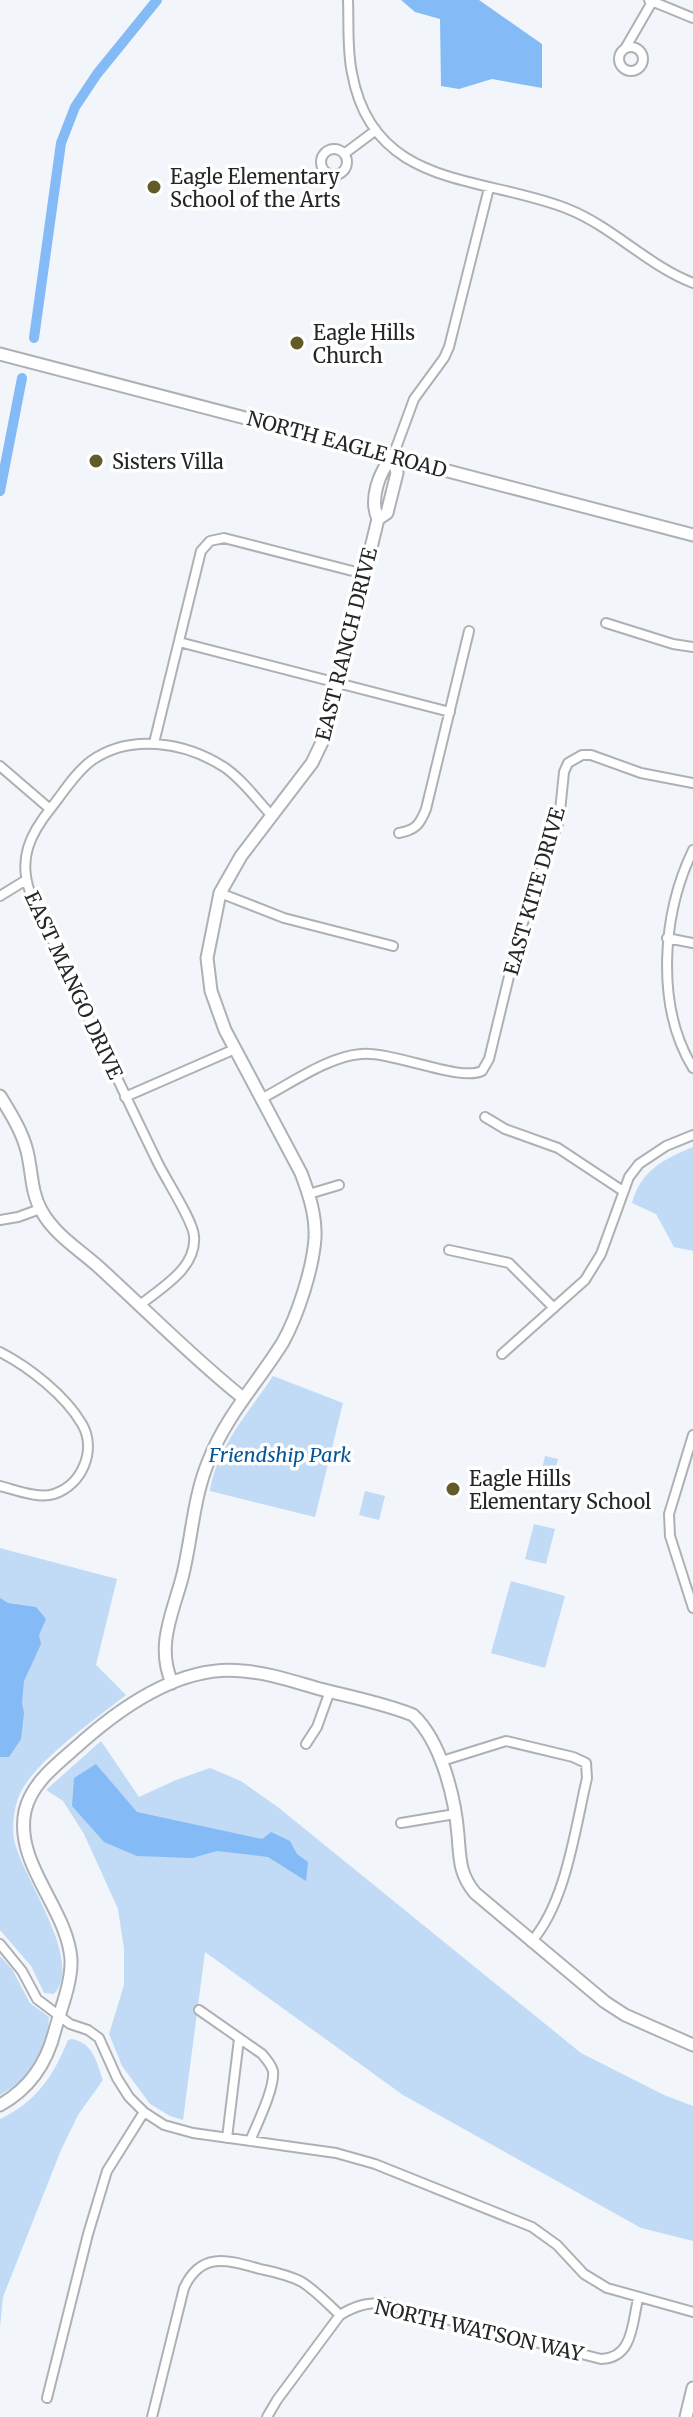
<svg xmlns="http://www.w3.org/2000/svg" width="693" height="2417" font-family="Merriweather,serif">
<rect width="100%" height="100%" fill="#f2f6fa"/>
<path fill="#c1daf6" d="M693,1147V1251L674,1247L656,1214L632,1203C641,1170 664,1159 693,1147Z
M273,1376L343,1403L315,1517L210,1491C216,1448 249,1412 273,1376Z
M545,1456L558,1459L551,1485L539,1482Z
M365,1491L385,1496L379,1520L359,1515Z
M534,1524L555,1529L546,1564L525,1559Z
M0,1548L117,1579L96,1665L126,1695C97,1718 32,1763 19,1796C14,1808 12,1826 14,1839C21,1877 85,1960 54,1994L44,1993L31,1966L0,1930Z
M511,1581L565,1596L545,1668L491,1653Z
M101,1741L139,1797L176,1780L210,1768L241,1781L279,1808L581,2053L664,2095L693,2106V2241L641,2228L403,2095L205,1952L183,2120L170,2116L150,2104L122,2066L109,2034L124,1985V1949L118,1909L84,1834L63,1801L46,1790Z
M0,1956L12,1969L30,2003L49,2017C47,2051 30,2079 0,2095Z
M72,2039C94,2044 96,2061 103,2080L78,2115L61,2150L3,2297L0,2328V2119C36,2102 53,2077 68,2040Z"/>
<path fill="#84bbf6" d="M401,0H479L542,44V88L492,79L459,89L441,86L440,19L415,12Z
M0,1598L8,1603L36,1607L46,1619L39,1635L41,1644L24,1681L22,1703L24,1713L21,1739L9,1757H0Z
M96,1764L137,1812L262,1839L271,1832L290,1841L297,1854L308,1862L306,1881L268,1857L217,1851L192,1858L137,1856L104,1842L72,1806L74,1778Z"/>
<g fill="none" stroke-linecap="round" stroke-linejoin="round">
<path stroke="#84bbf6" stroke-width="10" d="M34,338L61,143L75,107L97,74L157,0
M0,491L22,378"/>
<g stroke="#adb1b5" stroke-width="12">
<path id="street" d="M348,0C349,24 347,50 352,73C373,190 483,175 568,209C613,227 647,265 693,283
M649,0L693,18
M619 59a12 12 0 1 1 24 0a12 12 0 1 1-24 0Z
M626,47L652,2
M321 162a13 13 0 1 1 26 0a13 13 0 1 1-26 0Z
M344,154L376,130
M393,456L414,399L444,358L449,347L489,188
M606,623L673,644L693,647
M179,642L450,712
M154,743L201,551L210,541L224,538L364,574
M0,766L50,809
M399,833C416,830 420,824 426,809L469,631
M693,850C662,914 655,1006 693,1068
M220,893L284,918L393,946
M0,896L26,880
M667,938L693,943
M125,1097L235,1049
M261,1099C290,1084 329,1056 361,1054C393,1051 459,1082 482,1071L489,1059L520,931L559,821L564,772L568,763L582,755H591L641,773L693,783
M485,1117L505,1129L558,1148L623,1191
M309,1194L339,1185
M0,1220L18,1217L40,1209
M449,1250L509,1263L554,1308
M140,1305C162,1287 197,1268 194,1236C193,1220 164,1177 156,1159C113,1071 72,982 30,892C18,859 30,834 51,808C63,793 75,773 91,761C130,733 185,742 224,767C242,779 257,800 272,816
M0,1352C29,1367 65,1395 82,1424C97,1450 82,1485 54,1494C38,1499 16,1490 0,1486
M502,1354L585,1280L601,1254L629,1177L639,1164L666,1146L693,1135
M693,1435L669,1514L670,1536L693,1608
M306,1744L317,1727L330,1691
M442,1761L506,1741L573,1757L586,1763L587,1778C575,1829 566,1903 531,1942
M401,1823L455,1814
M0,1944L22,1971L37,1999L70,2024L88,2030L99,2038L117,2078L129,2097L144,2112L164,2125L193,2133L336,2153L375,2164L532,2227L557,2245L584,2274L607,2288L693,2312
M199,2010L262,2054C266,2059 271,2064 273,2071C275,2088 257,2124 250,2141
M227,2138L239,2039
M47,2398L88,2234L107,2171L144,2112
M152,2417L184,2288C201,2251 228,2260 260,2269C274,2272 289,2275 302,2282C316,2291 328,2304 340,2315C355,2306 365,2303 383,2303L601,2359C633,2358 632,2324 638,2299
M267,2417L277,2400L340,2315"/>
</g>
<g stroke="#adb1b5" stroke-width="15">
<path id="secondary" d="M0,354L693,535
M0,1096C11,1114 22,1131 27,1151C32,1171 31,1192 41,1210C55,1236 82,1251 102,1270C149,1313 193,1358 243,1398
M172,1683C156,1646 172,1615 182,1578C192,1539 193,1497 209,1460C226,1416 259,1381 283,1342C298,1315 313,1268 315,1238C316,1215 309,1194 301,1173L225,1030L211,991L207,958L220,893L241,856L312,763L325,736L378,519C369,499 379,472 393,456L397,473L387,513L378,519
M0,2105C29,2089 47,2063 55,2030C61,2008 72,1982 71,1959C67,1908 14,1864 25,1811C32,1781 60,1762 82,1742C125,1704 183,1664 243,1671C269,1673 295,1682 320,1689C351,1697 383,1703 413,1715C441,1741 455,1797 458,1835C460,1858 459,1874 475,1893L605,2002L625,2015L693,2045
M686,2417L693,2388"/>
</g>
<use href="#street" stroke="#fff" stroke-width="8"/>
<use href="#secondary" stroke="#fff" stroke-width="11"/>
</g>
<g fill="#625a27" stroke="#fff" stroke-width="3">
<circle cx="154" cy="187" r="8"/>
<circle cx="297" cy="343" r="8"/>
<circle cx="96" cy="461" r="8"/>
<circle cx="453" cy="1489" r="8"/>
</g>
<g text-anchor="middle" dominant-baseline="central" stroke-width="7" stroke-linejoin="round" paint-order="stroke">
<g font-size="20" fill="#242627" stroke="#fff" text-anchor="start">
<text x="170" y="176">Eagle Elementary<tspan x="170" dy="23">School of the Arts</tspan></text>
<text x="313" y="332">Eagle Hills<tspan x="313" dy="23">Church</tspan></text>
<text x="112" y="461">Sisters Villa</text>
<text x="469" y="1478">Eagle Hills<tspan x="469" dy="23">Elementary School</tspan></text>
</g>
<g font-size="20" fill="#242627" stroke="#fff">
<text transform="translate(347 444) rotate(15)">NORTH EAGLE ROAD</text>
<text transform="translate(346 644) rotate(-76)">EAST RANCH DRIVE</text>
<text transform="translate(534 891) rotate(-74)">EAST KITE DRIVE</text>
<text transform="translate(74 985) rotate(65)">EAST MANGO DRIVE</text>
<text transform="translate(479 2330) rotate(13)">NORTH WATSON WAY</text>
</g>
<g font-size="20" font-style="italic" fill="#055697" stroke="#fff">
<text x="280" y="1454">Friendship Park</text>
</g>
</g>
</svg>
